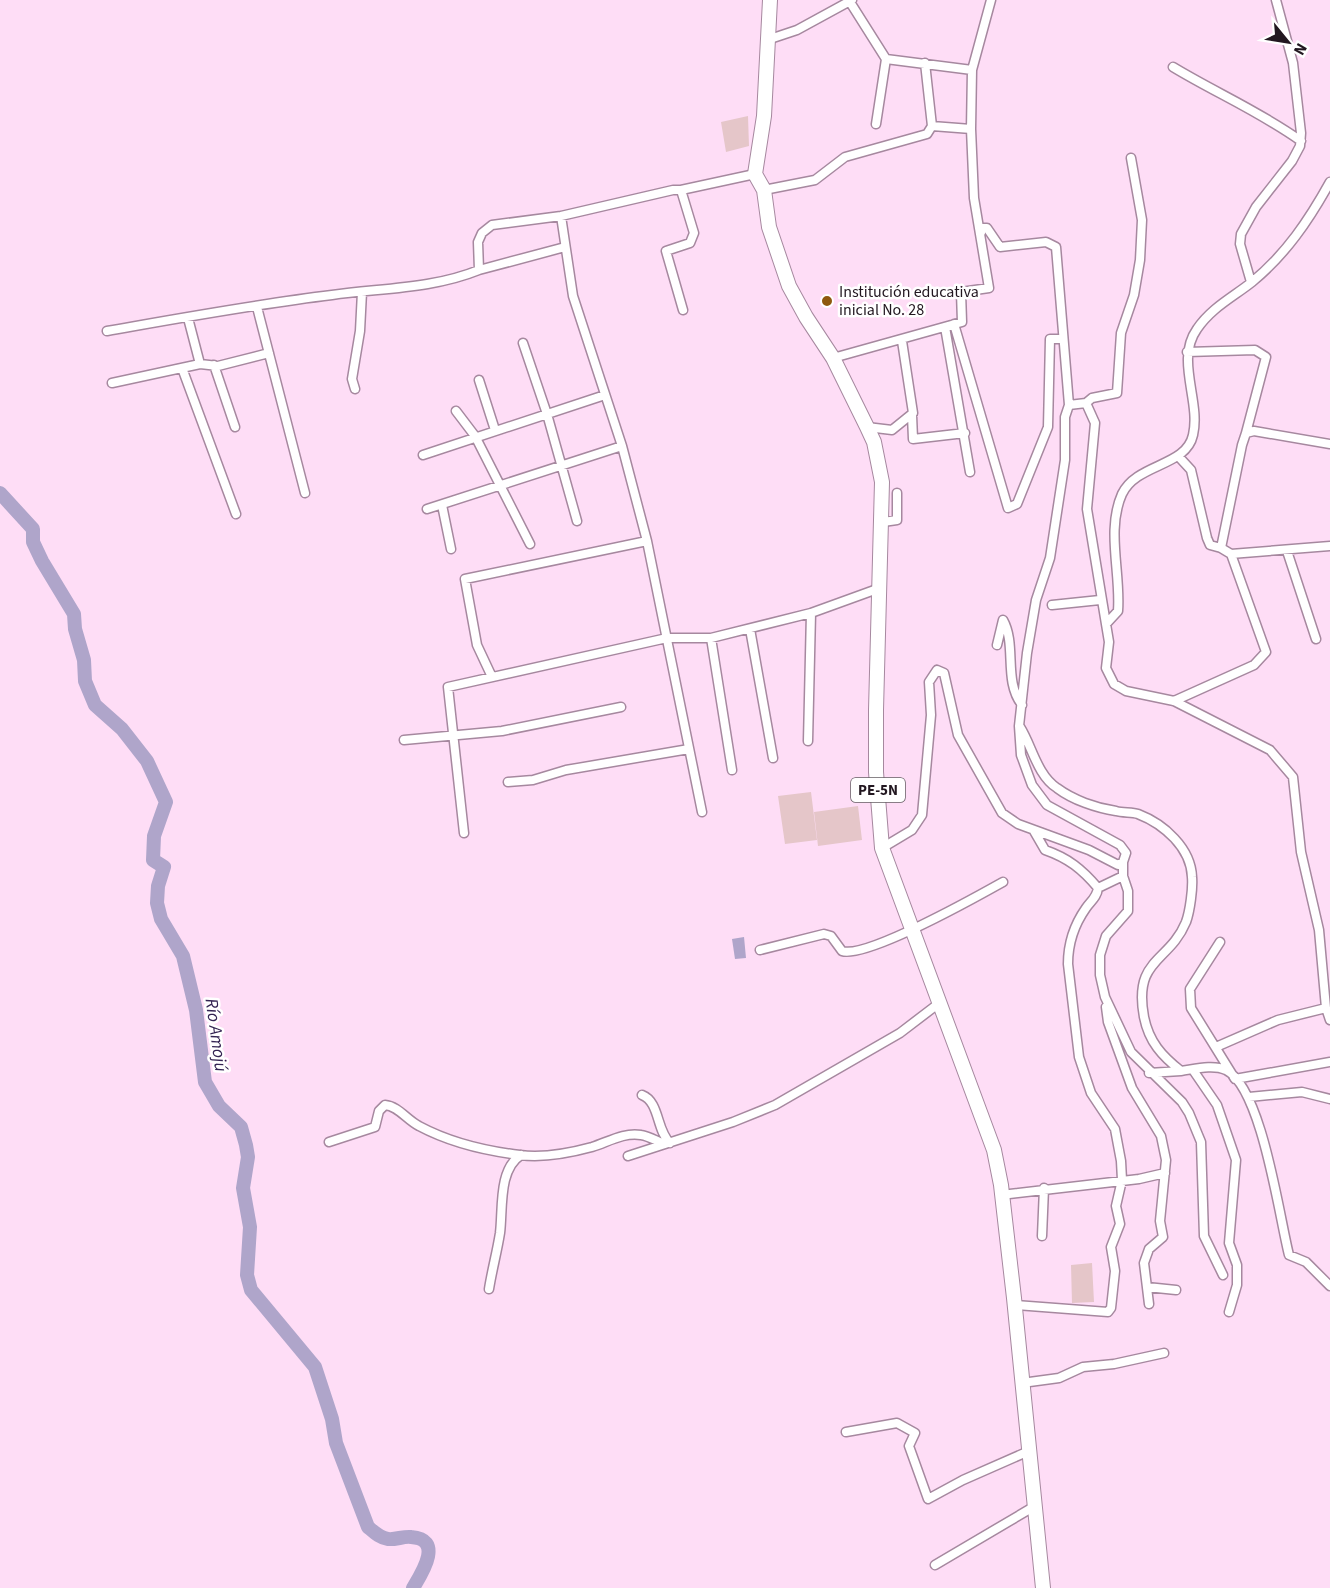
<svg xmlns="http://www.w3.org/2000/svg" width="1330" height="1588" font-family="'Source Sans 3',sans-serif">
<rect width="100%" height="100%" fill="#feddf6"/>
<path fill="#e5c6c9" d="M748,116L749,146L726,152L721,122Z
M811,792L817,840L785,844L778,796Z
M858,806L862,840L818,846L814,812Z
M1092,1263L1094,1302L1072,1303L1071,1265Z"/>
<path fill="#afa5ca" d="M744,937L746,958L735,959L732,939Z"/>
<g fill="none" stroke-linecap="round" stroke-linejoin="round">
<path stroke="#afa5ca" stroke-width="14" d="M0,493L33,529V542L42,561L74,614L75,629L84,660L85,681L95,705L122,729L147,761L166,802L154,836L153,860L164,867L158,886L157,903L161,919L183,956L196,1010L205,1082L219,1106L241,1127L246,1145L248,1157L243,1188L250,1227L247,1275L251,1290L315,1367L332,1419L336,1443L368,1527C374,1532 380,1538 388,1539C395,1540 404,1536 411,1537C444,1539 422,1573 413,1588"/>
<g stroke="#a6889f" stroke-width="11">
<path id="minor" d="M850,2L886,59L972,70
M770,39L797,30L852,0
M1173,67C1216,93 1259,111 1301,141
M876,124L886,59
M971,129L972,70L991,0
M681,190L694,233L690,243L666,251L683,310
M764,190L815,180L845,157L927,134L932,126
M561,216L573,296L622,446L647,541L702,812
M981,232L980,228H987L1000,247L1046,242L1056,247L1069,405
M479,270L565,247
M1251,282L1240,244L1241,234L1256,207L1292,161L1300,146L1301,133L1293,63L1276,0
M257,307L305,493
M954,324L1008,508L1017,504L1048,427L1050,339H1062
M945,327L970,472
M107,331C181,318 257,304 332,295C382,288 432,289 479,270L478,242L482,233L492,225L561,216L673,190H681L755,174
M523,343L547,414L577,521
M1187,352L1255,350L1266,357L1246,433
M833,358L962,322L961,292L989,288L974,198L971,129L932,126L925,63
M200,364L218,366L269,353
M214,365L235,427
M182,368L236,514
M479,380L495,430
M112,383L200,364L188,318
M355,389L352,379L360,331L362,292
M1086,403L1092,398L1117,393L1121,333L1134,295L1140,260L1142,220L1131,158
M456,411L475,436L530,544
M912,415L913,439L965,433
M867,427L892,430L913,413L902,341
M423,455L605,395
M1179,457L1191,470L1207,538L1210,545L1221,548L1242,445L1246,433L1254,431L1330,444
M442,505L451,549
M427,509L622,446
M883,522L897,520V493
M1221,548L1231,554L1330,546
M1287,551L1316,639
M1052,605L1100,600
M1106,624L1109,642L1106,668L1114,684L1126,691L1174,701L1270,750L1293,777L1301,852L1319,930L1326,1008L1330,1020
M750,629L773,758
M711,638L732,770
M997,645L1003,620C1017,645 1003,681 1022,705
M492,677L477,645L465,579L647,541
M1174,701L1254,665L1266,652L1231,554
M1020,727C1032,746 1037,775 1057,788C1073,800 1096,808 1116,811C1123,813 1132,812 1138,814C1164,824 1191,848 1192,877C1193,888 1190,911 1186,922C1169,963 1133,958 1144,1017C1149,1042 1162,1056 1181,1071C1195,1069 1213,1064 1226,1070C1262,1088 1279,1216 1289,1255L1306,1262L1330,1286
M404,740L502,731L621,707
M808,741L811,613
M508,782L533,780L566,770L689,749
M464,833L448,687L667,638H711L811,613L880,588
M882,848L912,830L922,815L931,715L929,682L937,670L944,673L958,735L1002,813L1018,824L1089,850L1118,865L1123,862L1126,853L1120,845L1047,805L1032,785L1021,755L1019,726L1027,653L1036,600L1050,558L1065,460V417L1069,405L1086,403L1095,423L1087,509L1106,624L1118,611C1121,573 1106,530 1122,494C1137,463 1186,467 1193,435C1201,401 1175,360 1197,329C1211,308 1233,297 1252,282C1286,254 1309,220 1330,182
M1123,862V876L1128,891V911L1106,936L1100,955V975L1105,997L1131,1052L1182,1102L1189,1113L1201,1142L1204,1236L1223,1275
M1098,888L1123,876
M1220,942L1190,989L1191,1008L1235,1079L1330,1062
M760,950L824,934L831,936L842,951C866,959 978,896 1003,882
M1106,1007L1108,1022L1132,1088L1161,1136L1166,1160L1160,1221L1163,1237L1149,1249L1144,1263L1149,1304
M1216,1047L1278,1020L1326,1008
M1193,1070L1217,1105L1236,1160L1229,1243L1237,1265V1285L1229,1312
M1149,1073L1181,1071
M642,1095C660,1102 656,1130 670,1143
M1249,1097L1302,1092L1330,1099
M329,1142L375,1127L379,1111L385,1105C398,1106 407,1120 419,1126C449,1142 486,1151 520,1155C543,1158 570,1153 592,1147C608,1142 624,1132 641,1135C648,1136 655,1140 662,1143
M628,1156L733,1122L775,1105L900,1033L938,1004
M1001,1195L1139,1179L1165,1173
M1042,1236L1044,1188
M1147,1287L1176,1290
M489,1289C492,1270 497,1252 500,1233C503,1210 498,1169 521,1155
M1015,1305L1108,1312L1111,1308L1115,1271L1111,1247L1120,1224L1116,1206L1122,1180L1121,1161L1115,1129L1091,1093L1079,1057L1068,964C1068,944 1074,925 1086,908C1091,901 1097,897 1098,888C1082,869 1068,858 1045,850L1034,831
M1022,1383L1059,1378L1083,1367L1114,1364L1164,1353
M846,1432L897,1423L915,1433L909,1446L928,1499L963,1480L1029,1451
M935,1565L1035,1506"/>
</g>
<g stroke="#a6889f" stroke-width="16">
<path id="trunk" d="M770,0L764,116L755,174L764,190L769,227L789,286L806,317L833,358L867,427L874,442L882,482L876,710V772L882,848L994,1150L1001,1185L1014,1298L1043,1588"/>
</g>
<use href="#minor" stroke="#fff" stroke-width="8"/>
<use href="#trunk" stroke="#fff" stroke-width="14"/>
</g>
<circle fill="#8f590e" stroke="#fff" stroke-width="2" cx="827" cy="301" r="6"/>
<g text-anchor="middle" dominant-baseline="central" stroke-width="5" stroke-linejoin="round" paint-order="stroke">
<rect fill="#fff" stroke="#645d63" stroke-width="1.5" x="851" y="778" width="54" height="24" rx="4.5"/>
<g font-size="15" font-weight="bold" fill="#221720">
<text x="878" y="790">PE-5N</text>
</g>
<g font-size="16" fill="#221720" stroke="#fff" text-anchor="start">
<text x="839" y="292">Institución educativa<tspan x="839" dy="18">inicial No. 28</tspan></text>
</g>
<g font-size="18" font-style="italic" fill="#332352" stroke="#fff">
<text transform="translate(216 1035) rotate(82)">Río Amojú</text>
</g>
</g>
<g transform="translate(1288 42) rotate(120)" stroke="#ffffff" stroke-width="4.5" paint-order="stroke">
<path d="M0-4.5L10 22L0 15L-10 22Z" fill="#221720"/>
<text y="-9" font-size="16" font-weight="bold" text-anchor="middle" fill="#221720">N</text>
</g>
</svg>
